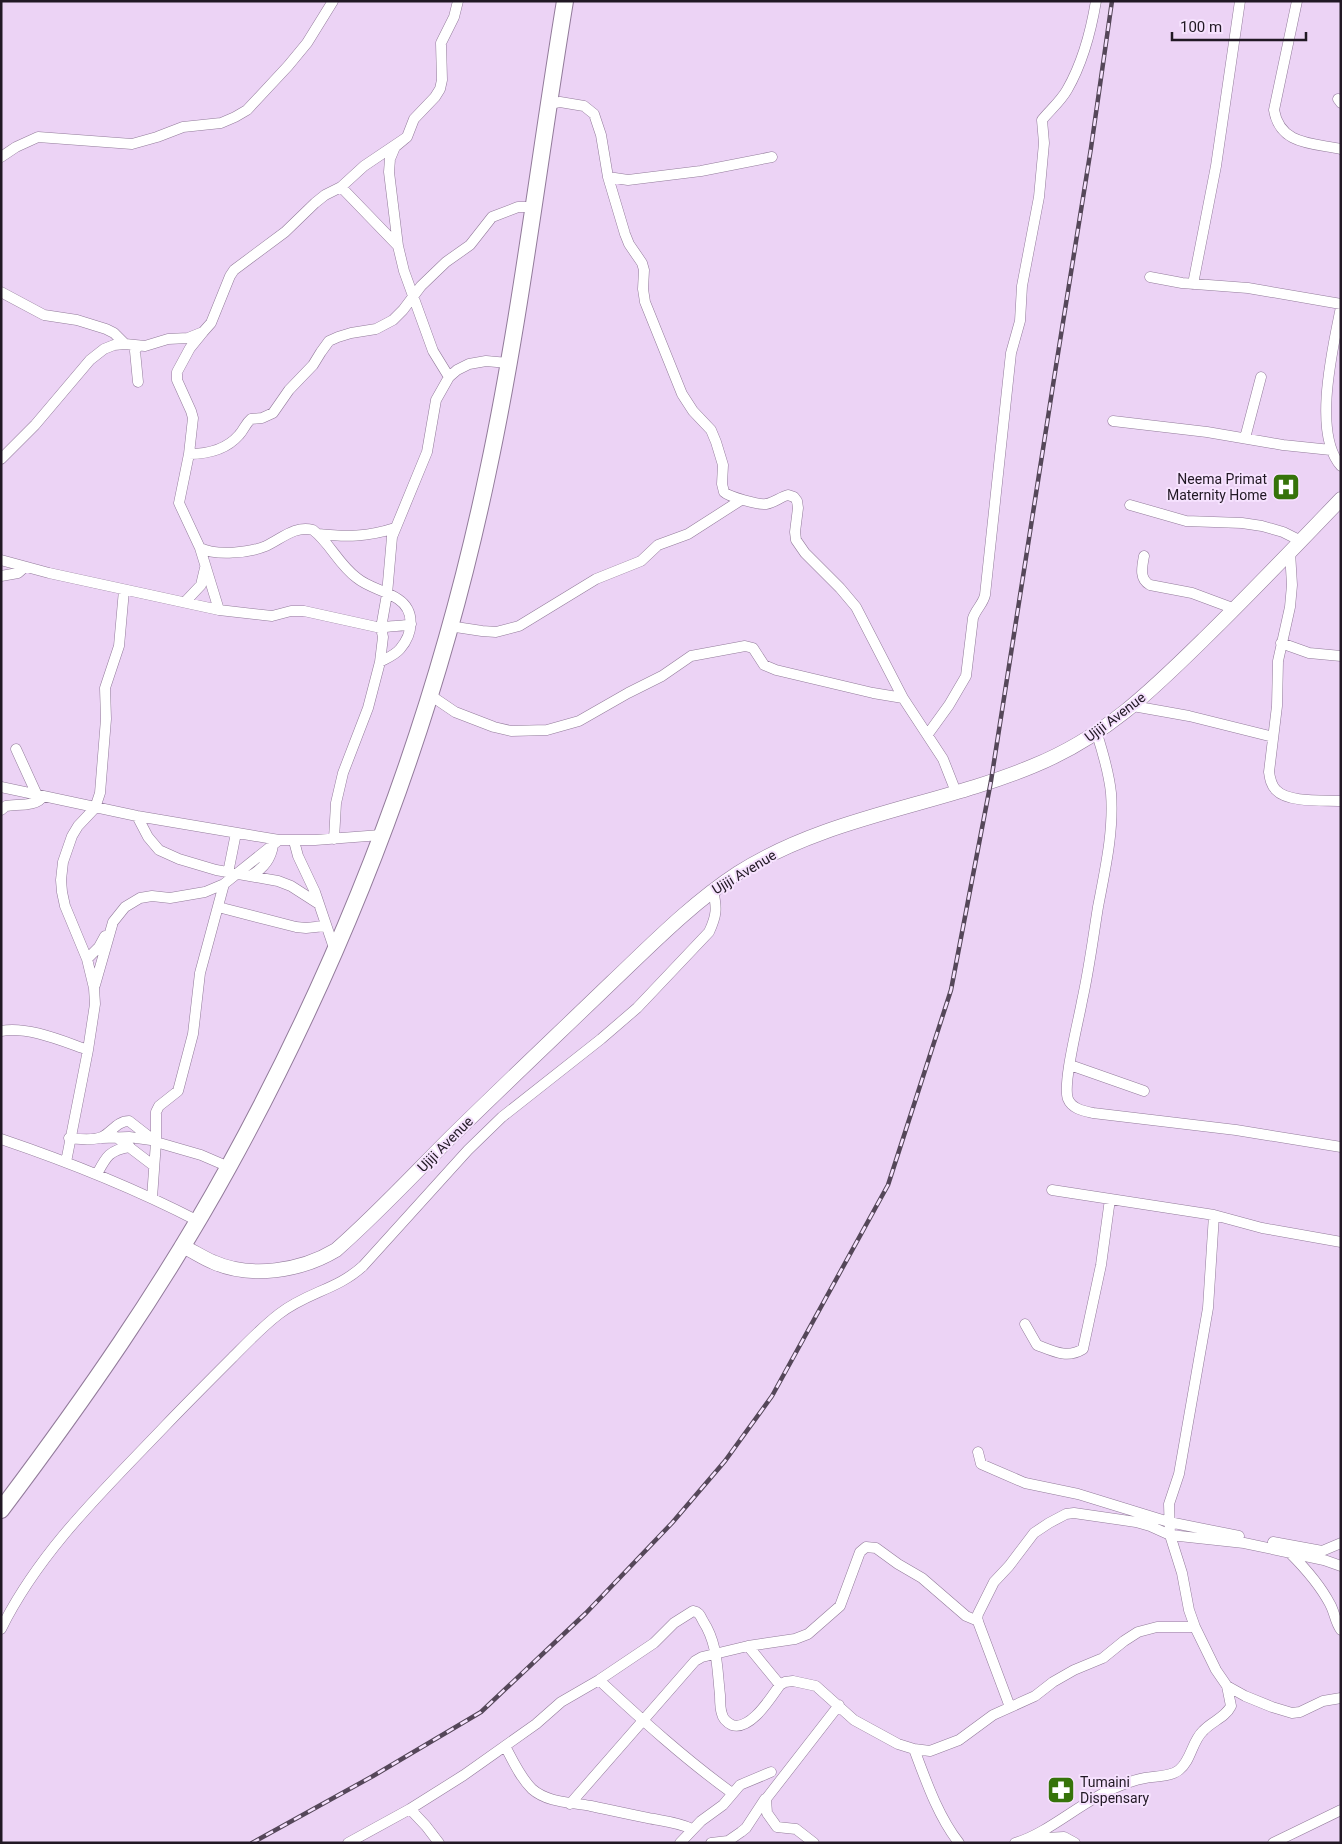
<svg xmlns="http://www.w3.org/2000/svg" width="1342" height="1844" font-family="Roboto,sans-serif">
<rect width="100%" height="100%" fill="#ecd3f5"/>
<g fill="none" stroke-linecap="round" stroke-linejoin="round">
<g stroke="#927b9a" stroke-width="11">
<path id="minor" d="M1297,1L1274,110C1280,145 1312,143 1341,149
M1338,99L1341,103
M549,104L560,102L584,106L594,114L601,135L608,177L625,234L629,244L642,263L644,270L643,289L645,302L682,394L693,411L711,430L716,442L723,465L722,484L724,492C729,497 759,505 766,504C774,503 780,497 788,495L794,497L797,501L798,508L795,532L796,540L805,553L840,588L856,607L903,698L943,759L956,792
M1,157L16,147L38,137L132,144L157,137L183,127L221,123L235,117L247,110L288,66L307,43L333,1
M608,177L628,180L701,171L772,157
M341,187L398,246
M1150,277L1182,283L1248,288L1341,304
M1193,284L1216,166L1240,1
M1,292L44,315L77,320L106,329L114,333L125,344
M1341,307C1333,347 1312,434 1341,466
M203,332L190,348L177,372V380L191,411L193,418L189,454L179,503L200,548L219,610
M449,377L433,351L404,271L398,246L389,172L390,159L395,147L407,137L414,119L435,97L440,89L442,80L441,43L454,17L458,1
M138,382L135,351L138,346
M1113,421L1207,432L1283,445L1331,450
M1245,438L1261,377
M189,454C208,454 226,450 239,435C244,430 245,424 251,419L262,418L273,413L289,390L313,365L321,352L329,341L338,337L351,333L376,329L393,320L403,310L421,286L446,262L470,245L492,217L518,207H533
M1,459L35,425L90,360L104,349L114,345L125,344L145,346L168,339L188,338L203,332L211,323L230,276L234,270L285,232L315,203L325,195L341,187L364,166L407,137
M1130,505L1186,521L1242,523L1262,526L1283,532L1301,541
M318,534C347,537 367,537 395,528
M200,548C216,556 249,553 266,546C281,539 295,525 313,530C330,543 339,565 357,578C369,588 385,590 398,599C416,611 413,634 400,649C395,655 387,658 380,662
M1290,552L1292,585L1290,607L1278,661L1277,706L1269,772C1270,779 1271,785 1276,790C1288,803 1324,800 1341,801
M1144,556C1142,567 1139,579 1150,585L1192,593L1235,609
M1,560L49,573L219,610L272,616L291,611H304L381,628C392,625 401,627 411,624
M1,576L18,573L25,567
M185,602L201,585L205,568
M449,626L482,631L496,632L519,626L596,579L641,561L658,545L688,534L741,500
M1281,643L1309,653L1341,656
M430,695L455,712L494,727L511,731L547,730L579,721L628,693L662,676L691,656L745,646L753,648L764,665L776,670L873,693L903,698
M1133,706L1189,716L1273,737
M928,734L949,705L966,676L973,618C976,609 983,604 985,595L1011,353L1020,321L1022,286L1039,197L1044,143L1042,120C1050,110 1060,102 1067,90C1082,64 1091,31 1096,1
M1097,734C1103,753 1109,773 1111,793C1114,831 1105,870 1098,907C1093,938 1089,970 1082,1001C1079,1019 1062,1084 1068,1099C1072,1109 1084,1111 1093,1113L1236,1130L1341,1147
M16,749L37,795
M1,787L137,816L279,840H315L381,835
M1,810L6,806C17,804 37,807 43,796
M137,816L148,837L159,850L179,859L216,870L278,881L291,886L319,904
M334,839L336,803L343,773L368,708L380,662L383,637L381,628L387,594L392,537L427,452L436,400L449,377L457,370L469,364L486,361L508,363
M294,841L298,856L315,892L335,951
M228,873L236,833
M250,876C263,869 271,860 273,845
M218,907L296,927L306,928L325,926
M87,959L99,947L105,936
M95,985L113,922L125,907L140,898L152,896L170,898L205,892L224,884
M1,1031C28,1026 62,1041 88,1050
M1070,1065L1144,1091
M116,1137L154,1166
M69,1138C79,1139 92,1141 102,1137C112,1132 117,1121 129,1121L156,1142L201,1155L229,1167
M102,1138L129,1137L151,1140
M1,1139C69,1162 134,1188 198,1221
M66,1162L88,1050L95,1004L94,988L87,959L65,906L62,892L61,880L63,862L72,836L78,826L95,808L100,793L106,719L105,688L119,646L124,590
M97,1174C106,1157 109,1150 130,1147
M1052,1190L1214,1215L1262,1228L1341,1242
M152,1198L156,1142V1112L159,1106L178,1091L193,1034L200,973L224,884L279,840
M1214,1215L1208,1308L1179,1474L1169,1504L1170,1535L1182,1573L1189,1610L1195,1627L1216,1670L1227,1686L1245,1696L1272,1707L1292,1713L1300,1712L1323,1701L1341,1698
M1025,1324L1037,1345C1053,1351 1067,1359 1083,1349L1101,1265L1110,1199
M978,1452L981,1464L1025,1483L1078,1494L1169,1522L1239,1536
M1273,1542L1322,1551L1341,1543
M1290,1553C1305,1568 1320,1585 1330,1604C1335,1613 1335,1622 1341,1630
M1,1629C40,1550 105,1489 165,1426C187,1403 209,1381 232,1358C247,1343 262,1327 279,1314C307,1292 337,1290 363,1266L468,1150L502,1117L601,1039L637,1008L709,932C717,915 717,908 713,890
M748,1646L780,1685L785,1682L793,1681L816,1686L854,1720L898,1744L914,1749L930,1751L959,1740L993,1715L1035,1696L1053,1682L1074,1670L1103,1658L1124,1641L1138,1632L1157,1627H1195
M599,1680C642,1720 685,1759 732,1793
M1010,1707L977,1619L978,1614L994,1582L1009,1566L1034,1533L1049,1523L1066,1514L1074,1513L1136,1522L1150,1526L1170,1535L1244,1543L1324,1560L1341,1566
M505,1746C513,1761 520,1777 532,1789C548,1803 571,1802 591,1806C610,1810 628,1814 648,1818C663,1821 678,1822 692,1829
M914,1749C926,1781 938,1816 959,1843
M570,1804L695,1661L702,1657L748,1646L795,1639L808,1634L840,1606L860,1552L866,1547L876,1548L898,1564L922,1578L966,1616L978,1621
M410,1809L426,1826L439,1843
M1027,1839L1064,1837L1075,1843
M348,1843L410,1809L464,1775L536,1724L561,1702L599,1680L654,1643L674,1623L693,1611C699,1612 700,1615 703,1621C718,1644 717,1669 720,1695C720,1701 720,1709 722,1714C723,1719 728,1723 732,1725C751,1731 771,1697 780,1685
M680,1843L701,1821L723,1805L740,1785L771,1772
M711,1843L728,1841L741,1832L746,1828L765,1799
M814,1843L796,1829L777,1827L767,1813L766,1799L839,1705
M1015,1843C1047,1834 1080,1803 1112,1789C1123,1784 1134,1780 1145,1778C1156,1776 1170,1777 1179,1770C1191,1761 1192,1741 1203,1731C1212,1721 1225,1718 1231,1706L1227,1686
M1273,1843L1341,1810"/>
</g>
<g stroke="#927b9a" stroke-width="15">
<path id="secondary" d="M182,1246C193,1251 203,1258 213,1262C251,1279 301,1271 336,1250C376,1215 413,1175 450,1138C504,1085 558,1034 612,982C652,944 692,903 738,873C828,816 937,806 1033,766C1105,737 1152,690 1206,637C1252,592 1297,545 1341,499"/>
</g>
<g stroke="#927b9a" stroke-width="18">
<path id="trunk" d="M1,1510C83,1401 162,1288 228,1168C348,950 437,715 488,471C521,316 539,158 565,1"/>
</g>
<use href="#minor" stroke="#fff" stroke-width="10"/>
<use href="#secondary" stroke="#fff" stroke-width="14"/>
<use href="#trunk" stroke="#fff" stroke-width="16"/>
<g stroke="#554759" stroke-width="4.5">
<path id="rail" d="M252,1843L373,1776L481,1712L586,1613L672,1523L725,1461L772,1396L888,1185L951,990L991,781L1056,366L1091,148L1112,1"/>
</g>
<use href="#rail" stroke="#f6e2fe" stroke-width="2.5" stroke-dasharray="8" stroke-linecap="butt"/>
</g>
<defs>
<g id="hospital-square" transform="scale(1.4375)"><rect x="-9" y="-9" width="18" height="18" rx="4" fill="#36730a" stroke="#f6e2fe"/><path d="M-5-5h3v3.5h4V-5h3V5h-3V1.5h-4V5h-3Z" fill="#fff"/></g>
<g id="pharmacy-square" transform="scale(1.4375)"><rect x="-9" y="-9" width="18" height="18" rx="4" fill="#36730a" stroke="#f6e2fe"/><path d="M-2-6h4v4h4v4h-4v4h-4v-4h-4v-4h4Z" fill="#fff"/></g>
</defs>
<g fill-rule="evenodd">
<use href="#hospital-square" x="1286" y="487"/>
<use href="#pharmacy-square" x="1061" y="1790"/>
</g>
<g text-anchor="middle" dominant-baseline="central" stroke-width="4" stroke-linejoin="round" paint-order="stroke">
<g font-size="14" fill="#211824" stroke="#f6e2fe" text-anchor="end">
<text x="1267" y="479">Neema Primat<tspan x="1267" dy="16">Maternity Home</tspan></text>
<text x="1080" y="1782" text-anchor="start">Tumaini<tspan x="1080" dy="16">Dispensary</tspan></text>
</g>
<g font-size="14" fill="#211824" stroke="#f6e2fe">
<text transform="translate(1115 717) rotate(-37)">Ujiji Avenue</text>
<text transform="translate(744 872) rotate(-31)">Ujiji Avenue</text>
<text transform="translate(445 1144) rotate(-45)">Ujiji Avenue</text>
</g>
</g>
<rect width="1342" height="1844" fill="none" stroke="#211824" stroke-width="5"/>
<path d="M1172 32v8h134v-8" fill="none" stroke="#211824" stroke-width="2.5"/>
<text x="1180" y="32" font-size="15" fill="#211824" stroke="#f6e2fe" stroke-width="4" paint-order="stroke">100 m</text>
</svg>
